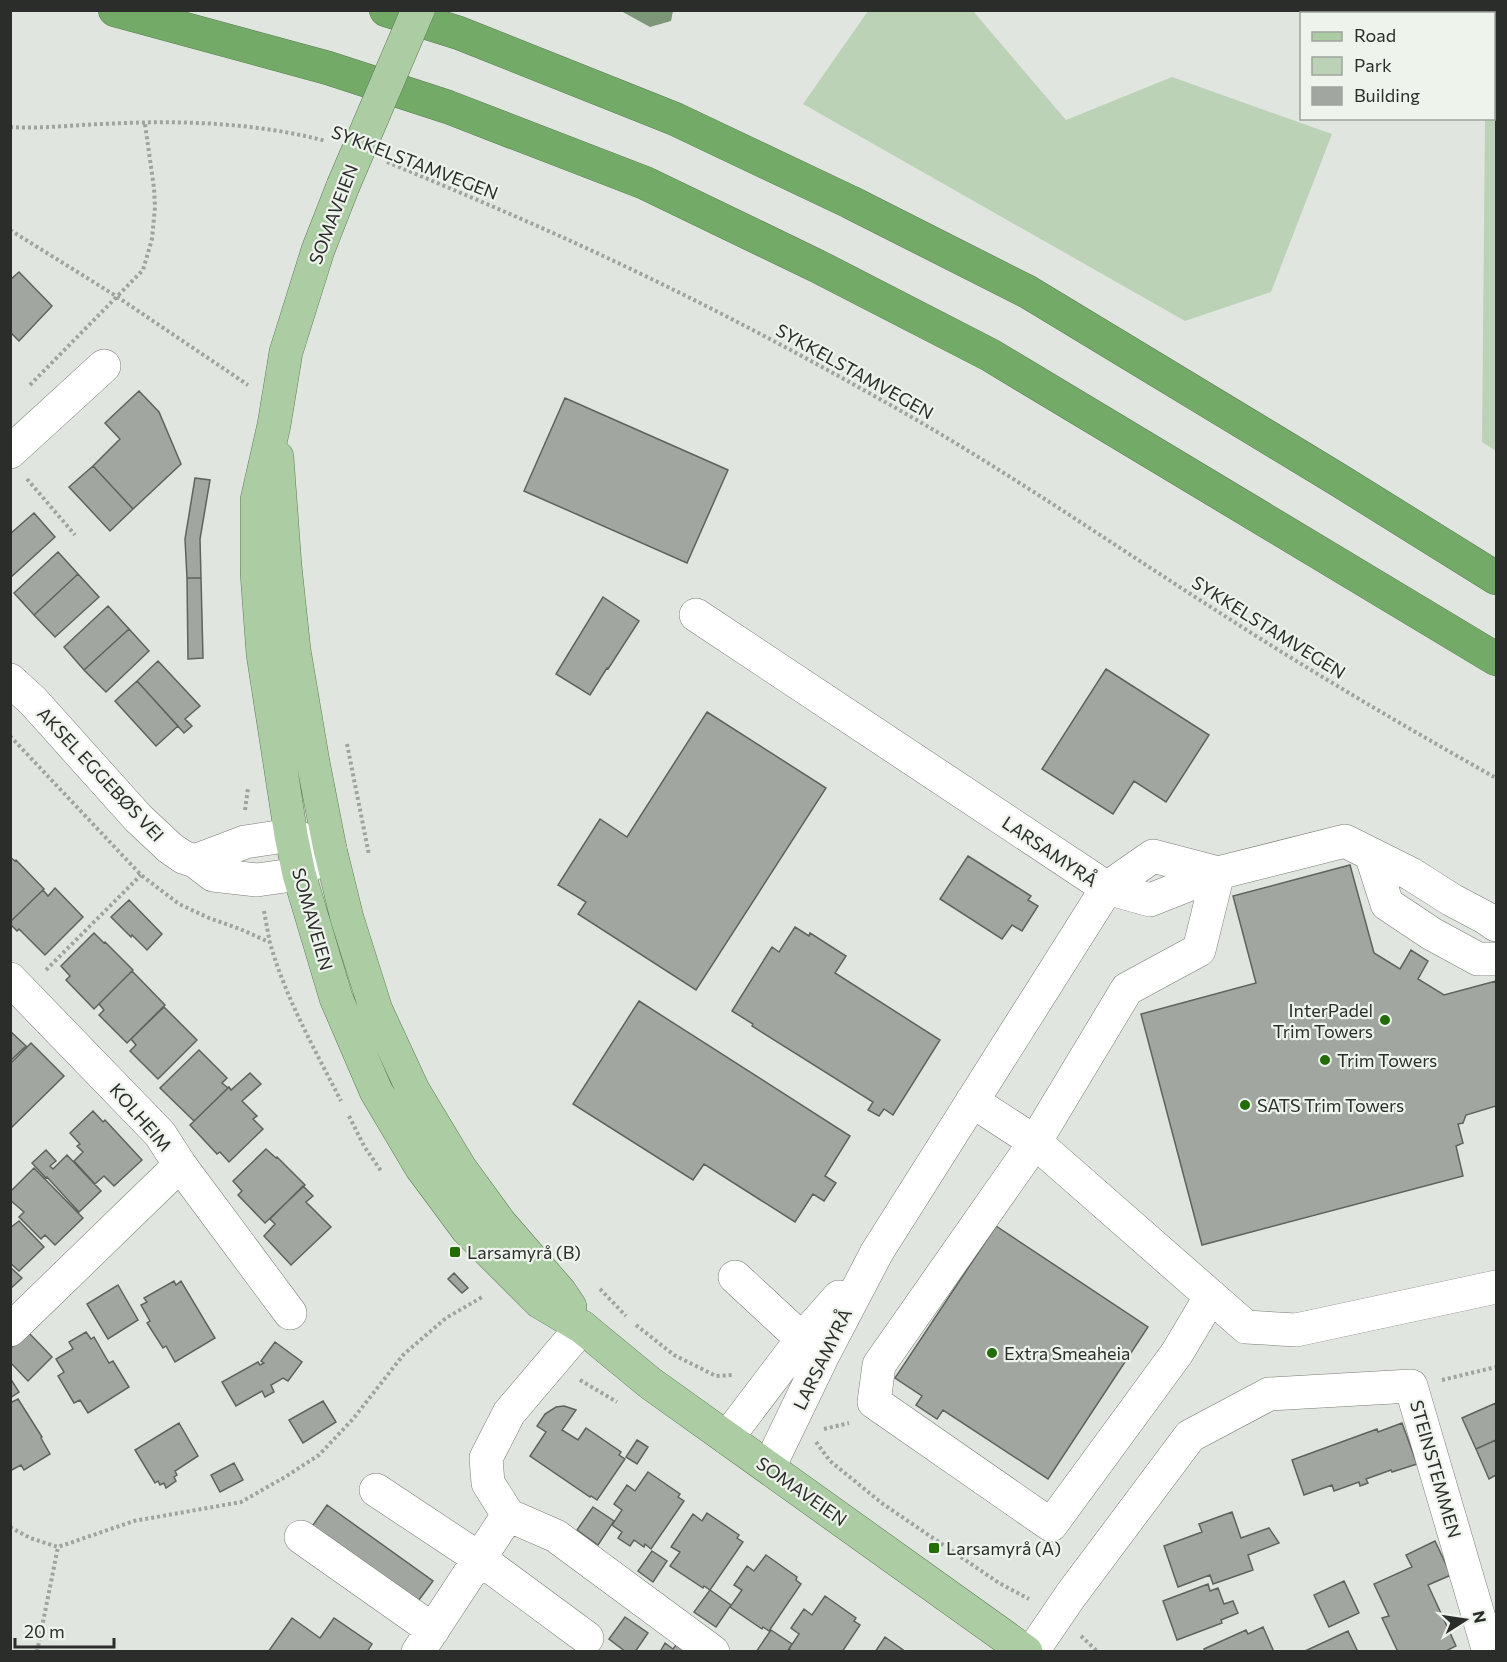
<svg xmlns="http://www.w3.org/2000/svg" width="1507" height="1662" font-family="Commissioner,sans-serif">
<rect width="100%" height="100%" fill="#e0e6df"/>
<path fill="#bcd2b7" d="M1496,10V451L1482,442L1485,119L1494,118V14L1486,13V11Z
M868,11H973L1066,120L1172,77L1332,134L1271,292L1185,321L803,104Z"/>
<path fill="#7e9678" d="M621,11H673L671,21L650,27Z"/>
<path fill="#a1a7a0" stroke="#5e635d" stroke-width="1.5" d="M19,272L52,306L19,341L12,334L10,335V280Z
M139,391L159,412L181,464L133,509L93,466L120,439L105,423Z
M565,398L728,470L687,563L524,491Z
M93,466L133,509L110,531L69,487Z
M195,478L210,480L200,539L201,578H187L185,539Z
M34,513L55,537L11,577L10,534Z
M58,552L78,574L34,615L14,593Z
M78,574L99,597L55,637L34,615Z
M187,578H201L203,658L188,659Z
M603,597L639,621L608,669L607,668L590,695L556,674Z
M108,606L129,629L84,670L64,647Z
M129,629L149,651L106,692L84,670Z
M158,661L200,706L185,719L192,726L184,733L137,681Z
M1106,669L1209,735L1166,802L1134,781L1113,814L1042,769Z
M137,681L178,726L156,746L115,701Z
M707,712L826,788L696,990L578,914L586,902L558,885L600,819L627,837Z
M968,856L1031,896L1028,900L1038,906L1022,931L1012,925L1002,939L940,899Z
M10,857L15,861L16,860L44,889L10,922Z
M1350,865L1374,953L1400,969L1411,950L1428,961L1418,979L1444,995L1496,981V1106L1466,1115L1463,1123L1458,1124L1463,1143L1456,1146L1463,1176L1202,1245L1141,1014L1256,983L1233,896Z
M55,888L83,917L45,955L19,929L17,931L10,924V922L43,890L48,896Z
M129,900L162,934L147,950L132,935L131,937L111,917Z
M795,927L809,936L810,933L846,956L835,973L940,1040L893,1115L884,1109L879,1116L868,1110L873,1102L752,1026L753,1024L732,1011L772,947L779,952Z
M94,933L104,943L105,942L133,970L94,1009L66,980L70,976L61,966Z
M132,971L165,1005L127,1043L99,1015L104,1010L99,1004Z
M639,1001L850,1136L825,1176L836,1183L824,1201L813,1194L795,1222L704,1164L693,1180L573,1104Z
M164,1007L197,1040L158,1079L130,1051L136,1045L131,1039Z
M10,1031L26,1046L10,1061Z
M31,1043L64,1076L11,1128L10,1064Z
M199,1050L227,1078L222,1083L228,1088L194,1121L160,1088Z
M250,1073L261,1084L242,1101L257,1116L253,1119L263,1129L229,1162L220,1152L217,1154L190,1125L229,1087L231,1090Z
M93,1111L103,1122L105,1120L142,1160L114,1186L104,1176L95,1184L74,1161L83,1152L77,1146L80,1144L70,1133Z
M266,1149L276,1158L277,1157L305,1185L265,1223L238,1195L242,1191L233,1181Z
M46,1150L56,1161L50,1166L53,1169L67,1155L101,1191L79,1212L47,1177L46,1178L32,1163Z
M34,1168L83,1218L55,1245L45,1235L41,1239L19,1217L24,1212L10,1200V1192Z
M303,1186L313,1196L306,1202L331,1227L291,1265L264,1236L275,1224L270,1219Z
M19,1221L44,1247L19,1271L10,1263V1228Z
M996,1226L1148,1327L1048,1479L943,1410L937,1419L916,1405L922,1396L895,1378Z
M10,1267L22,1278L10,1289Z
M454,1273L468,1288L462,1293L448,1279Z
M174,1281L176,1285L181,1281L215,1338L175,1362L166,1346L163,1348L147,1323L150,1321L141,1305L147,1302L144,1298Z
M118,1285L138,1320L108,1339L87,1304Z
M28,1332L52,1357L28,1381L10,1362V1349Z
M86,1332L91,1339L94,1337L109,1363L113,1361L129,1387L88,1413L80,1400L74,1403L58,1376L64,1372L56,1359L73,1349L69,1342Z
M275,1342L302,1362L288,1381L283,1378L271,1385L274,1392L265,1397L262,1391L236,1406L222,1382L258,1362L260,1365L264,1363L261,1361Z
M10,1378L19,1392L10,1398Z
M18,1399L42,1437L41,1438L50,1454L24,1470L21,1465L10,1471V1403Z
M323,1401L336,1422L303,1443L289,1420Z
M1496,1403V1440L1476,1449L1462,1418Z
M564,1406L576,1410L562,1430L578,1440L586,1428L621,1452L619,1455L625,1459L597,1500L591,1496L590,1497L530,1456L546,1432L537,1426L545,1414L556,1407Z
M179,1423L198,1456L175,1471L177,1475L174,1477L176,1481L166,1488L164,1483L160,1485L158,1481L155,1483L135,1450Z
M1402,1423L1417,1464L1392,1472L1391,1470L1366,1479L1368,1483L1360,1486L1359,1482L1334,1491L1332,1485L1304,1495L1292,1460L1377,1429L1378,1432Z
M637,1440L648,1447L637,1464L626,1457Z
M1496,1440V1475L1489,1479L1476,1449Z
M234,1463L243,1480L220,1492L211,1475Z
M648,1472L680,1494L678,1497L684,1501L651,1549L645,1544L644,1547L634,1540L630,1546L618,1538L622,1532L612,1525L622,1510L614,1504L627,1485L635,1491Z
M327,1505L433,1581L416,1604L311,1528Z
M593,1507L614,1521L598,1545L577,1530Z
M1232,1512L1241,1538L1269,1528L1279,1543L1248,1555L1253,1570L1213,1584L1210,1575L1178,1587L1164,1546L1202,1532L1199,1524Z
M707,1513L739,1535L737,1538L743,1542L710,1590L704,1586L703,1588L670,1566L680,1552L671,1547L693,1514L702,1521Z
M1435,1541L1451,1575L1428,1585L1456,1646L1444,1652H1398L1382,1618L1389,1616L1374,1584L1412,1567L1406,1555Z
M652,1551L667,1561L653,1582L638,1571Z
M766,1555L797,1577L796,1580L801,1584L769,1631L763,1627L762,1629L730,1607L742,1590L734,1585L747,1566L754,1571Z
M1344,1581L1359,1613L1329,1627L1314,1595Z
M1208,1584L1210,1591L1218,1588L1224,1604L1233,1601L1238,1613L1221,1620L1222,1623L1177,1640L1163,1601Z
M710,1590L731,1605L716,1627L694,1612Z
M825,1596L856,1618L854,1621L860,1625L842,1652H793L789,1649L799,1634L791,1628L804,1609L812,1615Z
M625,1617L648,1633L635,1652H626L609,1639Z
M292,1618L320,1638L334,1618L372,1644L367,1652H268Z
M1263,1627L1274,1652H1205L1204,1649L1246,1630L1248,1634Z
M771,1630L792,1644L787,1652H756Z
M1348,1631L1358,1652H1303Z
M885,1637L906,1652H875Z
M665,1643L673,1649L676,1645L686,1652H660Z"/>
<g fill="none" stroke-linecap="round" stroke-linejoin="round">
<g stroke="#787d76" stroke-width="34">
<path id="minor" d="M10,452L104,366
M696,615L1107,888L877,1252L823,1355L769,1467
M10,680L33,701L138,818L170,848L183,857L195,861L213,875L257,880L299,874L330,849
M1371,854L1387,904L1432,934L1478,959H1496
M195,861L245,842L291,835L317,844
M1107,888L1150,900L1218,873L1345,841L1411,874L1452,900L1486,918L1496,925
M1107,888L1153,856L1218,873
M10,979L160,1134L180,1165L10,1330
M972,1101L1035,1142L1246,1327L1296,1330L1496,1287
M180,1165L290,1313
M735,1277L802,1339L819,1352
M1211,1296L1177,1353L1051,1525L874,1402L879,1365L1035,1142L1127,989L1199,950L1218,873
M582,1327L509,1413L486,1458L488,1483L508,1515L556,1536L713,1652
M727,1438L802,1339L839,1297
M376,1490L480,1559L587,1638
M301,1537L433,1630
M418,1652L508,1515
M1032,1652L1071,1595L1190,1436L1269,1394L1411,1386L1489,1652"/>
</g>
<g stroke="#5a7e53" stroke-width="34">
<path id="major" d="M343,186L318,250L286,352L274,425L257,500V573L263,654L291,835L299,874L336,998L376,1091L421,1167L467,1229L540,1302L582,1327L650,1383L1026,1652
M277,457L285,566L294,650L313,762L330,849L347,918L376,1010L413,1090L460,1168L500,1223L560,1292L570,1307"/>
</g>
<g stroke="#5a7e53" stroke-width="34">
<path id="highway" d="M115,10L328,68L448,107L645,183L817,266L990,355L1496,659
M386,10L459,33L675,119L850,202L1028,292L1337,479L1496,578"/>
</g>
<path stroke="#9fa49f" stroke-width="4" stroke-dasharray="3 3" stroke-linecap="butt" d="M10,127C41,129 72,125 102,124C178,120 253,122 326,141
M387,162C464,194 540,226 616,262C718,310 817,363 915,419C1018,479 1117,547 1217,611C1308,670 1402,725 1496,778
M10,230L116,296L248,385
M30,385L143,270L152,239L155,207L154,188L145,124
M27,479L75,535
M10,736L141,875L179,904L209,918L240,929L269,942
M347,744L369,855
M245,810L248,788
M264,911C266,922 268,933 270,943C286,999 315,1050 341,1101
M46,970L141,875
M349,1116L364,1146L381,1171
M600,1289L626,1316
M636,1325L674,1355L716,1376L733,1375
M580,1380L617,1402
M1442,1380L1496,1367
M824,1429L849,1423
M816,1442L830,1461L883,1504L999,1583L1029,1599
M10,1527L30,1538L58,1547L134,1521L241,1502L285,1477L319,1455L353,1419L404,1354L446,1318L484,1296
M1081,1636L1098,1652
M37,1652L58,1547"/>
<use href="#minor" stroke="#fff" stroke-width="33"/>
<use href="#major" stroke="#accca4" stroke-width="33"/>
<use href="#highway" stroke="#74aa68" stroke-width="33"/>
<g stroke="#5a7e53" stroke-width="34" stroke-linecap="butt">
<path id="major-bridge" d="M343,186L418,10"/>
</g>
<use href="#major-bridge" stroke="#accca4" stroke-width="33"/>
</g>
<g fill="#226c09" stroke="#eef3ec" stroke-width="2">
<circle cx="1385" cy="1020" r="6"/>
<circle cx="1325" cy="1060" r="6"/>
<circle cx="1245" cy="1105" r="6"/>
<rect x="449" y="1246" width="12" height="12" rx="3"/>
<circle cx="992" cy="1353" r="6"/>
<rect x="928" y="1542" width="12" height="12" rx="3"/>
</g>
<g text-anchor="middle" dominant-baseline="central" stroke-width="4.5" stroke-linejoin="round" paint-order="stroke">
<g font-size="18" fill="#2b2d2b" stroke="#eef3ec">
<text transform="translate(415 162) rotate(21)">SYKKELSTAMVEGEN</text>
<text transform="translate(333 214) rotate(-69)">SOMAVEIEN</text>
<text transform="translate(855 371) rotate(29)">SYKKELSTAMVEGEN</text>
<text transform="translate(1269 627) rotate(32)">SYKKELSTAMVEGEN</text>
<text transform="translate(101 774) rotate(47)">AKSEL EGGEBØS VEI</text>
<text transform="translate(1050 851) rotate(34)">LARSAMYRÅ</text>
<text transform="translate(313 919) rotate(74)">SOMAVEIEN</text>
<text transform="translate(141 1117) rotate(49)">KOLHEIM</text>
<text transform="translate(822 1359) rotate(-64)">LARSAMYRÅ</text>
<text transform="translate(1436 1469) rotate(74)">STEINSTEMMEN</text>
<text transform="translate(802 1491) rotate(35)">SOMAVEIEN</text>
</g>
<g font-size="18" fill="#2b2d2b" stroke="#eef3ec" text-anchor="start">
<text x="1373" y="1010" text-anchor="end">InterPadel<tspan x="1373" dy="21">Trim Towers</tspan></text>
<text x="1337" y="1060">Trim Towers</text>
<text x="1257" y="1105">SATS Trim Towers</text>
<text x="467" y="1252">Larsamyrå (B)</text>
<text x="1004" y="1353">Extra Smeaheia</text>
<text x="946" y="1548">Larsamyrå (A)</text>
</g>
</g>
<rect width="1507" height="1662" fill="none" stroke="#2b2d2b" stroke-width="24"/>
<rect x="1300" y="12" width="195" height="108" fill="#eef3ec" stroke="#a0a49f" stroke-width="1.5"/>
<rect x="1312" y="32" width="30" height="9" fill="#accca4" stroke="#a0a49f" stroke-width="1.5"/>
<text x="1354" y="42" font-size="18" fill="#2b2d2b">Road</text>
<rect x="1312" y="57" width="30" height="18" fill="#bcd2b7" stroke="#a0a49f" stroke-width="1.5"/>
<text x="1354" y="72" font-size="18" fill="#2b2d2b">Park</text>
<rect x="1312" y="87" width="30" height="18" fill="#a1a7a0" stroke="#a0a49f" stroke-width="1.5"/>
<text x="1354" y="102" font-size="18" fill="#2b2d2b">Building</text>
<g transform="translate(1465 1620) rotate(78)" stroke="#eef3ec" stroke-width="4.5" paint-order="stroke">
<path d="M0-4.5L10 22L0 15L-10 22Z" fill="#2b2d2b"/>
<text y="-9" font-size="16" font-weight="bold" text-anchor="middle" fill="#2b2d2b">N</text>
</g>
<path d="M15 1638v9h99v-9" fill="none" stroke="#2b2d2b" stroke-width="3"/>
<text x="24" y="1638" font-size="18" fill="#2b2d2b" stroke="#eef3ec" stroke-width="4.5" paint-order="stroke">20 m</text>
</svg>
